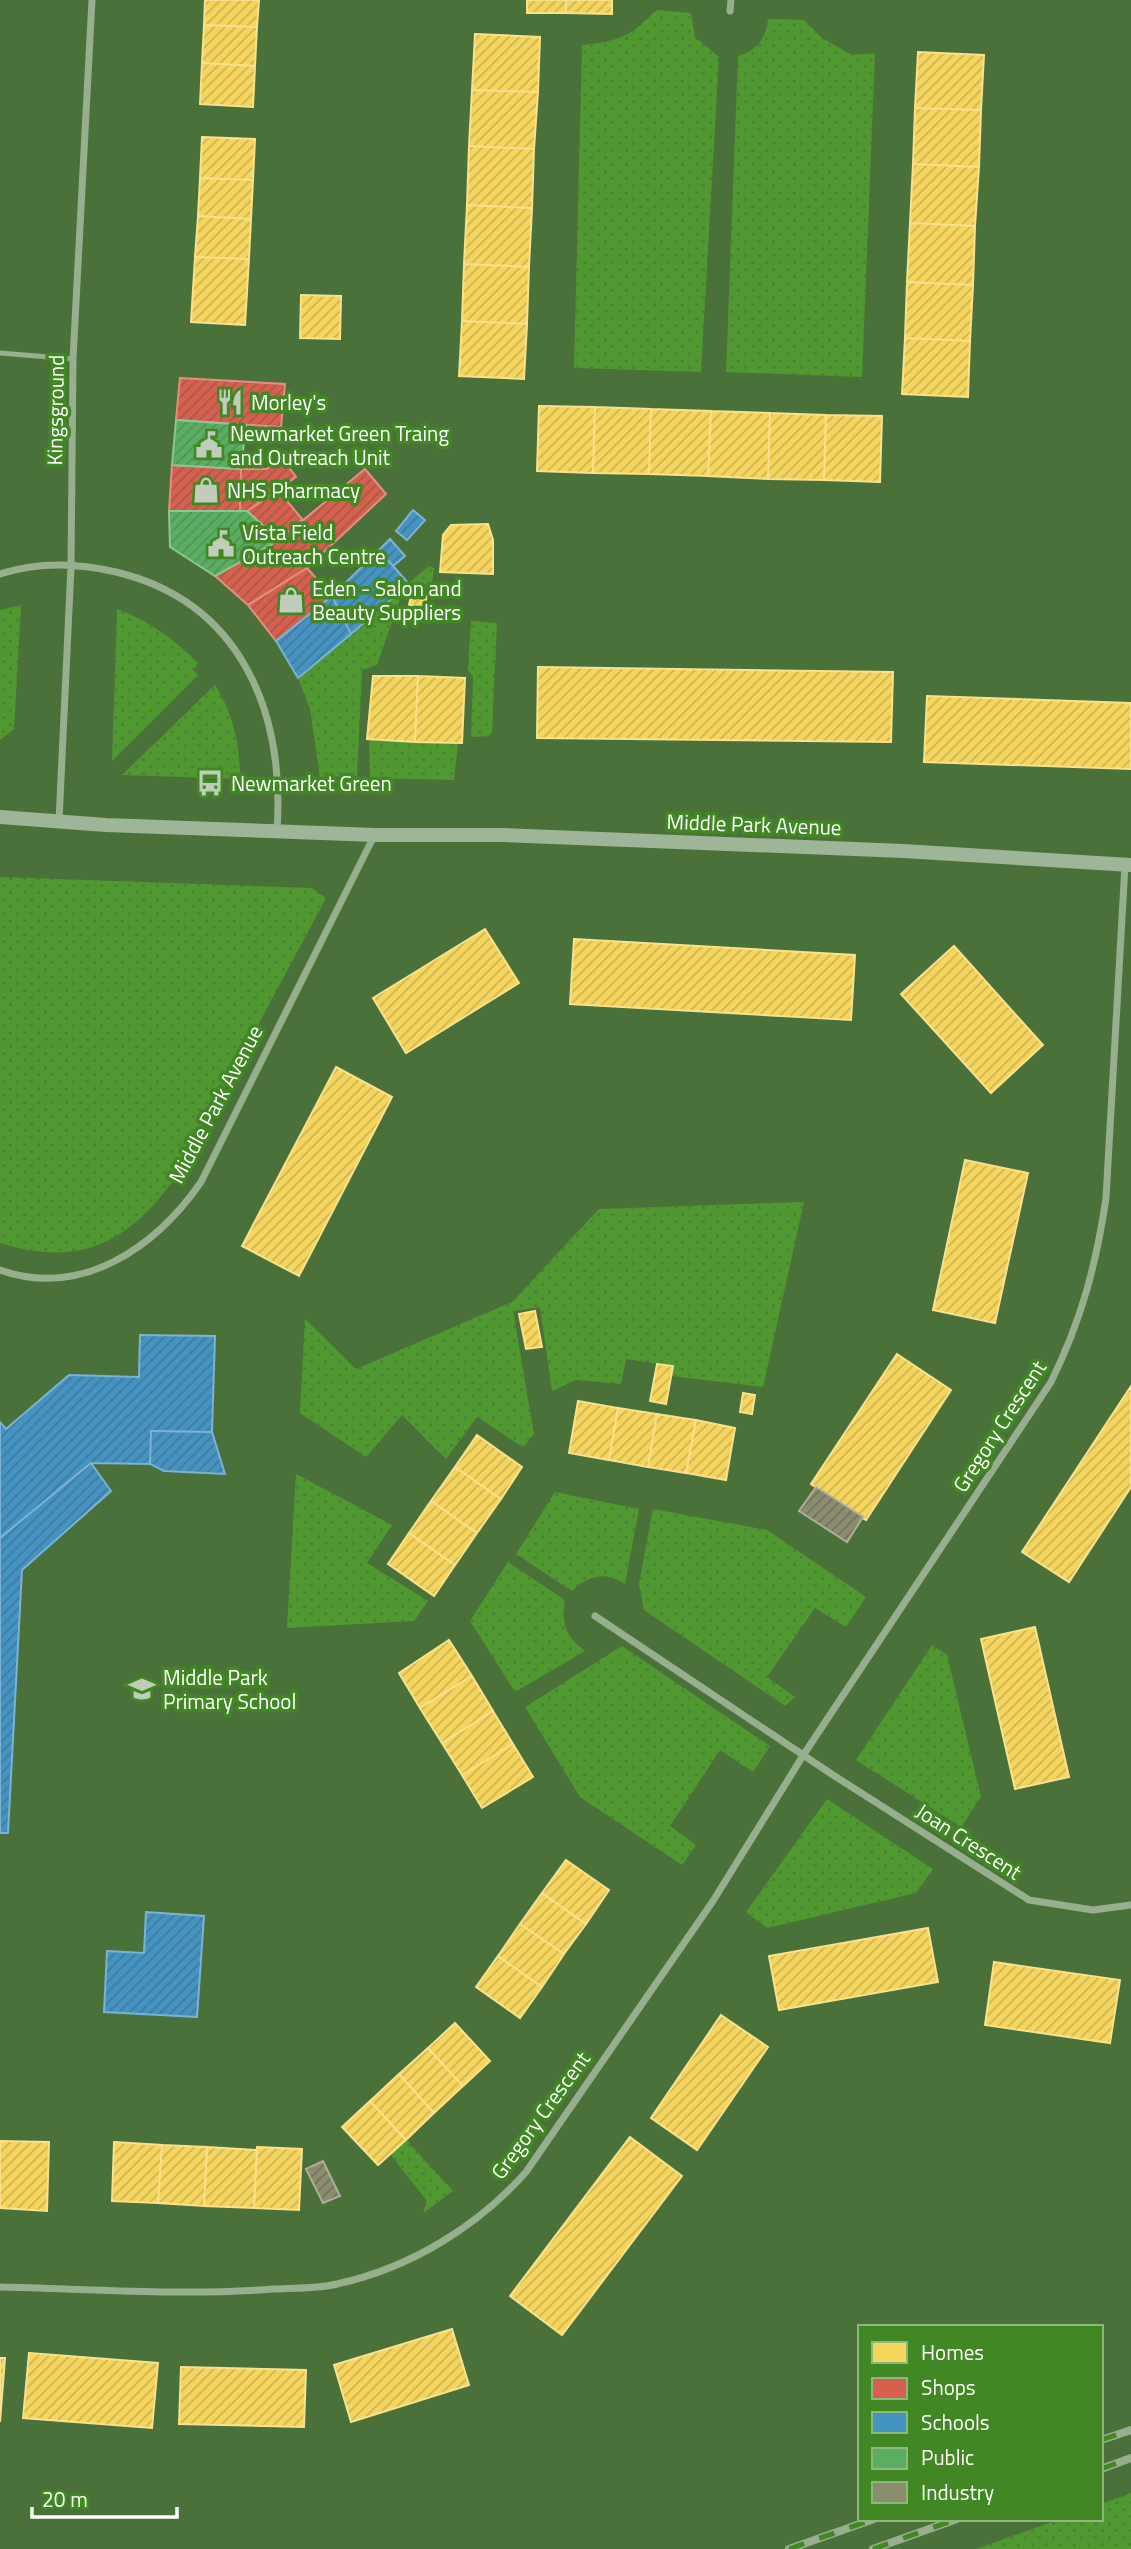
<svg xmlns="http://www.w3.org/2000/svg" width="1131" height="2549" font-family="'Titillium Web',sans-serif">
<defs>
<pattern id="grass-dots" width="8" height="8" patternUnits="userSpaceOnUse" patternTransform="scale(1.75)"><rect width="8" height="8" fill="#4f9930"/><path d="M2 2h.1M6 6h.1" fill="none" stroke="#4e7e3a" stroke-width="1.8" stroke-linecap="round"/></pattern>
<pattern id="homes-hatch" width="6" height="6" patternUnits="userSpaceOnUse" patternTransform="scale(1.75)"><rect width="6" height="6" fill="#f6d55c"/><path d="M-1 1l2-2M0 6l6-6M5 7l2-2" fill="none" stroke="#ccb358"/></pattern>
<pattern id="shops-hatch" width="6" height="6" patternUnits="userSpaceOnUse" patternTransform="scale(1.75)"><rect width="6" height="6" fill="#d6604d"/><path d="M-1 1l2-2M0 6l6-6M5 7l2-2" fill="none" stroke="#a6594d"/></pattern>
<pattern id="schools-hatch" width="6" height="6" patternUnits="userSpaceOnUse" patternTransform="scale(1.75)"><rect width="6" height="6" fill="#4393c3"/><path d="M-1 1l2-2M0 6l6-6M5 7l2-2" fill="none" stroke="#467a99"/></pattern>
<pattern id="public-hatch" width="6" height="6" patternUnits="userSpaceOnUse" patternTransform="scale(1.75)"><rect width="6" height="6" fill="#5aae61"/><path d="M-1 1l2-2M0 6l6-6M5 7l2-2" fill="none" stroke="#56915b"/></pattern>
<pattern id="industry-hatch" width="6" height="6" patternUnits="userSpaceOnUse" patternTransform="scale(1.75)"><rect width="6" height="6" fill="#8c8c6e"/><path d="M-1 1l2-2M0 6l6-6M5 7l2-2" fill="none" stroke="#727260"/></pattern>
</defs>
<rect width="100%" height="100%" fill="#4a713a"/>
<path fill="url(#grass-dots)" d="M656,10L691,13L695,37L719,57L701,372L574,368L582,45C618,41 631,37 656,10Z
M768,19L804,20L822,38L852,55L875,53L862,377L726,372L738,56C758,50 765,40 768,19Z
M429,566L434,568L432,584L410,589L407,600L400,599L377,665L362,670L357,776L320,777L310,709L298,678Z
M21,605L14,729L0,740V610Z
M117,609C150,621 173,639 198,663L193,670L198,675L112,761Z
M471,621L497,623L492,732L489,736L471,737L473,676L468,670Z
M215,685C233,713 240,745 240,779L122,775Z
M369,740L458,743L454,780L370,778Z
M0,877L312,888L326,898L180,1171C132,1240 84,1269 0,1243Z
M804,1202L763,1387L671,1376L673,1366L626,1359L621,1384L576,1380L552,1391L540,1307L513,1311L534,1434L523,1447L477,1417L446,1459L402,1415L366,1457L300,1413L305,1319L356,1369L512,1302L599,1209Z
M296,1474L392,1525L367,1563L428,1601L414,1621L287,1628Z
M555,1492L639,1509L625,1584C605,1571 589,1575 572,1591L516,1554Z
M653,1509L767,1530L866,1597L846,1627L815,1608L767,1677L795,1697L785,1706L644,1610L639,1584Z
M508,1562L565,1600C561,1624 566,1637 585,1651L515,1692L470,1621Z
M932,1645L947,1655L981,1797L961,1827L856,1760Z
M622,1646L770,1746L753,1772L720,1750L670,1826L696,1845L682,1865L580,1797L525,1707Z
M827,1799L933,1869L916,1893L767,1928L746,1912Z
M406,2140L453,2191L423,2213L427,2201L390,2154Z
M1131,2493V2549H976L1060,2519H1101V2504Z"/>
<path fill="url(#homes-hatch)" stroke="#f9e28d" stroke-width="2" d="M205,0H259L257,27L204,25Z
M527,0H566V13H527Z
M566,0H612V14L566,13Z
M204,25L257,27L255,66L202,63Z
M475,34L540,37L538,92L472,90Z
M918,52L984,55L981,110L915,108Z
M202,63L255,66L253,107L200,104Z
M472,90L538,92L534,149L469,146Z
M915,108L981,110L979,167L913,164Z
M202,137L255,139L253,180L200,178Z
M469,146L534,149L532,208L467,205Z
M913,164L979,167L975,226L910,223Z
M200,178L253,180L251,219L198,216Z
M467,205L532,208L529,267L464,264Z
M198,216L251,219L249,259L195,257Z
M910,223L975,226L973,285L907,282Z
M195,257L249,259L245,325L191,322Z
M464,264L529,267L527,324L462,321Z
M907,282L973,285L970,341L905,338Z
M301,295L341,296L340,339L300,338Z
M462,321L527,324L524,379L459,376Z
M905,338L970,341L968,397L902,394Z
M539,406L595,407L593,473L537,471Z
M595,407L651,409L649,474L593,473Z
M651,409L711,411L708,476L649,474Z
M711,411L770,413L768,479L708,476Z
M770,413L826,415L824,480L768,479Z
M826,415L882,416L880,482L824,480Z
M488,524L493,540V574L440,572L443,535L451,525Z
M412,591L427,593L425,607L409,605Z
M538,667L893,672L891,742L537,738Z
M373,676H418L415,742L367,739Z
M418,676L465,678L462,743L415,742Z
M927,696L1131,703V769L924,762Z
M485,929L519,983L406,1053L373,998Z
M574,939L855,955L851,1020L570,1004Z
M954,946L1043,1045L991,1093L901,994Z
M336,1067L392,1097L299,1276L242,1246Z
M965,1160L1028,1173L995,1323L933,1310Z
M535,1311L542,1347L526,1349L519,1314Z
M897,1354L951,1390L866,1520L811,1484Z
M657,1364L673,1366L666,1404L650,1401Z
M1131,1386V1487L1069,1582L1022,1552Z
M743,1393L755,1395L752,1414L740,1412Z
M578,1401L618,1408L609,1460L569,1453Z
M618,1408L657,1414L648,1467L609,1460Z
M657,1414L696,1420L686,1473L648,1467Z
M696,1420L735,1428L726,1480L686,1473Z
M477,1435L522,1467L501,1499L455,1467Z
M455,1467L501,1499L477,1533L431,1501Z
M431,1501L477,1533L455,1565L409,1533Z
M409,1533L455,1565L434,1596L388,1564Z
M1035,1627L1069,1777L1015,1789L981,1639Z
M449,1640L472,1676L420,1708L399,1673Z
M472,1676L493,1711L442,1743L420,1708Z
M493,1711L513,1744L462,1775L442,1743Z
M513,1744L533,1777L482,1808L462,1775Z
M566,1860L609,1890L586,1924L542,1893Z
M542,1893L586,1924L564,1954L520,1924Z
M520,1924L564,1954L542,1987L498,1956Z
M928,1928L938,1982L779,2010L769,1956Z
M498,1956L542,1987L520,2018L476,1987Z
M994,1962L1120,1980L1110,2043L985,2025Z
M721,2015L768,2047L697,2150L651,2118Z
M455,2023L490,2061L463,2086L428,2048Z
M428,2048L463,2086L434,2113L399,2074Z
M399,2074L434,2113L406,2140L370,2101Z
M370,2101L406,2140L378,2165L342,2127Z
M630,2137L682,2176L562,2335L510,2296Z
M0,2141L49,2142L47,2211L0,2208Z
M114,2142L162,2145L158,2203L112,2201Z
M162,2145L207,2147L204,2206L158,2203Z
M207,2147L257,2150L254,2208L204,2206Z
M257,2147L302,2149L299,2210L254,2208Z
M452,2329L469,2385L351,2422L334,2365Z
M29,2353L158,2363L152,2428L23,2418Z
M0,2358H5L0,2422Z
M181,2367L306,2370L304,2427L179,2424Z"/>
<path fill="url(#shops-hatch)" stroke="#e29082" stroke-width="2" d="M180,378L285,384L281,427L176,420Z
M283,459L296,477L247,511L240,512L241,469H266Z
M172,465L241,469L240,512L169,511Z
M365,469L386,494L307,568L248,605L215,576L279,540Z
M278,490L302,519L279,540L247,511Z
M307,568L332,596L276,641L248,605Z"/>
<path fill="url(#schools-hatch)" stroke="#7bb3d5" stroke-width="2" d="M413,510L425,520L407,540L396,531Z
M390,539L405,556L393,566L379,550Z
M379,550L409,584L351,634L332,596Z
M332,596L351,634L298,678L276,641Z
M140,1335L215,1336L212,1432L151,1431L150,1464L91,1463L0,1538V1422L6,1429L69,1375L139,1377Z
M151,1431L212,1432L225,1474L164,1471L150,1464Z
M91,1463L111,1491L22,1570L8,1833H0V1538Z
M146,1912L204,1916L197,2017L104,2012L107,1951L144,1953Z"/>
<path fill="url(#public-hatch)" stroke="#8cc690" stroke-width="2" d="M176,420L246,425L241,469L172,465Z
M169,511H247L279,540L215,576L170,547Z"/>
<path fill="url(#industry-hatch)" stroke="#aeae9a" stroke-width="2" d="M816,1487L863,1517L847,1542L799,1511Z
M323,2161L340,2196L323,2203L306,2169Z"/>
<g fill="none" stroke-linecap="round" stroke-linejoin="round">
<path stroke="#97af8e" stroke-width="5" d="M0,353L73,359"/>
<path stroke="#97af8e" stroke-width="7" d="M730,11L731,0
M0,574C37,562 77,563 116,572C241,602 285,712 277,831
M59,821L71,567L73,359L92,0
M0,1270C82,1299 156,1247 201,1182L374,836
M595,1616L833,1775L1029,1900L1093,1910L1131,1905
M0,2287C90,2289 182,2296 273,2289C293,2288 316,2289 337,2284C410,2268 477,2227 526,2172L713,1901L804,1754L1051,1382C1081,1321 1096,1266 1106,1198L1125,865"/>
<path stroke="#9eb597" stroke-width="14" d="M0,817L106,825L375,835H504L903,851L1131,865"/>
<g stroke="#98ae8e" stroke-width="8">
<path id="rail" d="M1101,2440L1131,2430
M1101,2469L1131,2458
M789,2549L874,2519
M873,2549L957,2519"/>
</g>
<use href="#rail" stroke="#418724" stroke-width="5" stroke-dasharray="16" stroke-linecap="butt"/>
</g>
<defs>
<g id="restaurant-bare" transform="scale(2.1)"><path d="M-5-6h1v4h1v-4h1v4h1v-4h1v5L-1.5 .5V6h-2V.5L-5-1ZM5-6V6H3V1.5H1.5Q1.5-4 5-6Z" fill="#c0cdba" stroke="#418724" stroke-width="2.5" paint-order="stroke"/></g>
<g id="civic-bare" transform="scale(2.1)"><path d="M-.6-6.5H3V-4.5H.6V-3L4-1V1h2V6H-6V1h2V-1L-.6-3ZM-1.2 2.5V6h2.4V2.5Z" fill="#c0cdba" stroke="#418724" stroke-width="2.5" paint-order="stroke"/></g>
<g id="shop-bare" transform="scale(2.1)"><path d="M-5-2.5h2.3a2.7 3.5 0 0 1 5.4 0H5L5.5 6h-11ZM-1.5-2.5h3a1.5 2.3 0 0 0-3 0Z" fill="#c0cdba" stroke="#418724" stroke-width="2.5" paint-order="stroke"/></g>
<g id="bus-bare" transform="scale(2.1)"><path d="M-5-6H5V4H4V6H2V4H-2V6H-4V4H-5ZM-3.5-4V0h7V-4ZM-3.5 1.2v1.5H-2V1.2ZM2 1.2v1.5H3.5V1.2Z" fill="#c0cdba" stroke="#418724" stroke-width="2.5" paint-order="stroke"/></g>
<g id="school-bare" transform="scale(2.1)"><path d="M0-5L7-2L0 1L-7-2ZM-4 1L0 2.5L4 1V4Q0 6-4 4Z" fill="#c0cdba" stroke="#418724" stroke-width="2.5" paint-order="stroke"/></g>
</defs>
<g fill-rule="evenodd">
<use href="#restaurant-bare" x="230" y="402"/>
<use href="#civic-bare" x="209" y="445"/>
<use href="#shop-bare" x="206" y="490"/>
<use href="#civic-bare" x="221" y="544"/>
<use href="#shop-bare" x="291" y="600"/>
<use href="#bus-bare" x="210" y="783"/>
<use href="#school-bare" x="142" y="1689"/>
</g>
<g text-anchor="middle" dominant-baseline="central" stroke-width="7" stroke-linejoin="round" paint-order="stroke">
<g font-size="21" fill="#fff" stroke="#418724" text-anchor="start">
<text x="251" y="402">Morley's</text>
<text x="230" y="433">Newmarket Green Traing<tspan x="230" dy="24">and Outreach Unit</tspan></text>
<text x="227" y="490">NHS Pharmacy</text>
<text x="242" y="532">Vista Field<tspan x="242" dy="24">Outreach Centre</tspan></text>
<text x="312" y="588">Eden - Salon and<tspan x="312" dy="24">Beauty Suppliers</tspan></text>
<text x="231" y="783">Newmarket Green</text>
<text x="163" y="1677">Middle Park<tspan x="163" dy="24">Primary School</tspan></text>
</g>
<g font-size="21" fill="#fff" stroke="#418724">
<text transform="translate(55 410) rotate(-89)">Kingsground</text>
<text transform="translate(754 824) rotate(2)">Middle Park Avenue</text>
<text transform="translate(215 1104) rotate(-62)">Middle Park Avenue</text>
<text transform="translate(999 1426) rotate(-57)">Gregory Crescent</text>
<text transform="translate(969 1841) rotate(33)">Joan Crescent</text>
<text transform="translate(540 2115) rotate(-54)">Gregory Crescent</text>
</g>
</g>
<rect x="858" y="2325" width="245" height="196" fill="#418724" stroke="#8db77c" stroke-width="2"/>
<rect x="872" y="2342" width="35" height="21" fill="#f6d55c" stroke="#8db77c" stroke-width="2"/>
<text x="921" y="2360" font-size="21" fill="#ffffff">Homes</text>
<rect x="872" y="2378" width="35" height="21" fill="#d6604d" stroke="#8db77c" stroke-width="2"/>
<text x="921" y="2395" font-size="21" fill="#ffffff">Shops</text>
<rect x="872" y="2412" width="35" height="21" fill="#4393c3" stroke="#8db77c" stroke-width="2"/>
<text x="921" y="2430" font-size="21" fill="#ffffff">Schools</text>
<rect x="872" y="2448" width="35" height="21" fill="#5aae61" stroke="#8db77c" stroke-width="2"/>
<text x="921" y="2465" font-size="21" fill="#ffffff">Public</text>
<rect x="872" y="2482" width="35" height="21" fill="#8c8c6e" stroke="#8db77c" stroke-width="2"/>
<text x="921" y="2500" font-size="21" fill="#ffffff">Industry</text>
<path d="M32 2507v10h145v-10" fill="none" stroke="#ffffff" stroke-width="3.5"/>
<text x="42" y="2507" font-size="21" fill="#ffffff" stroke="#418724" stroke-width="5" paint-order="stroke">20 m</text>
</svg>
